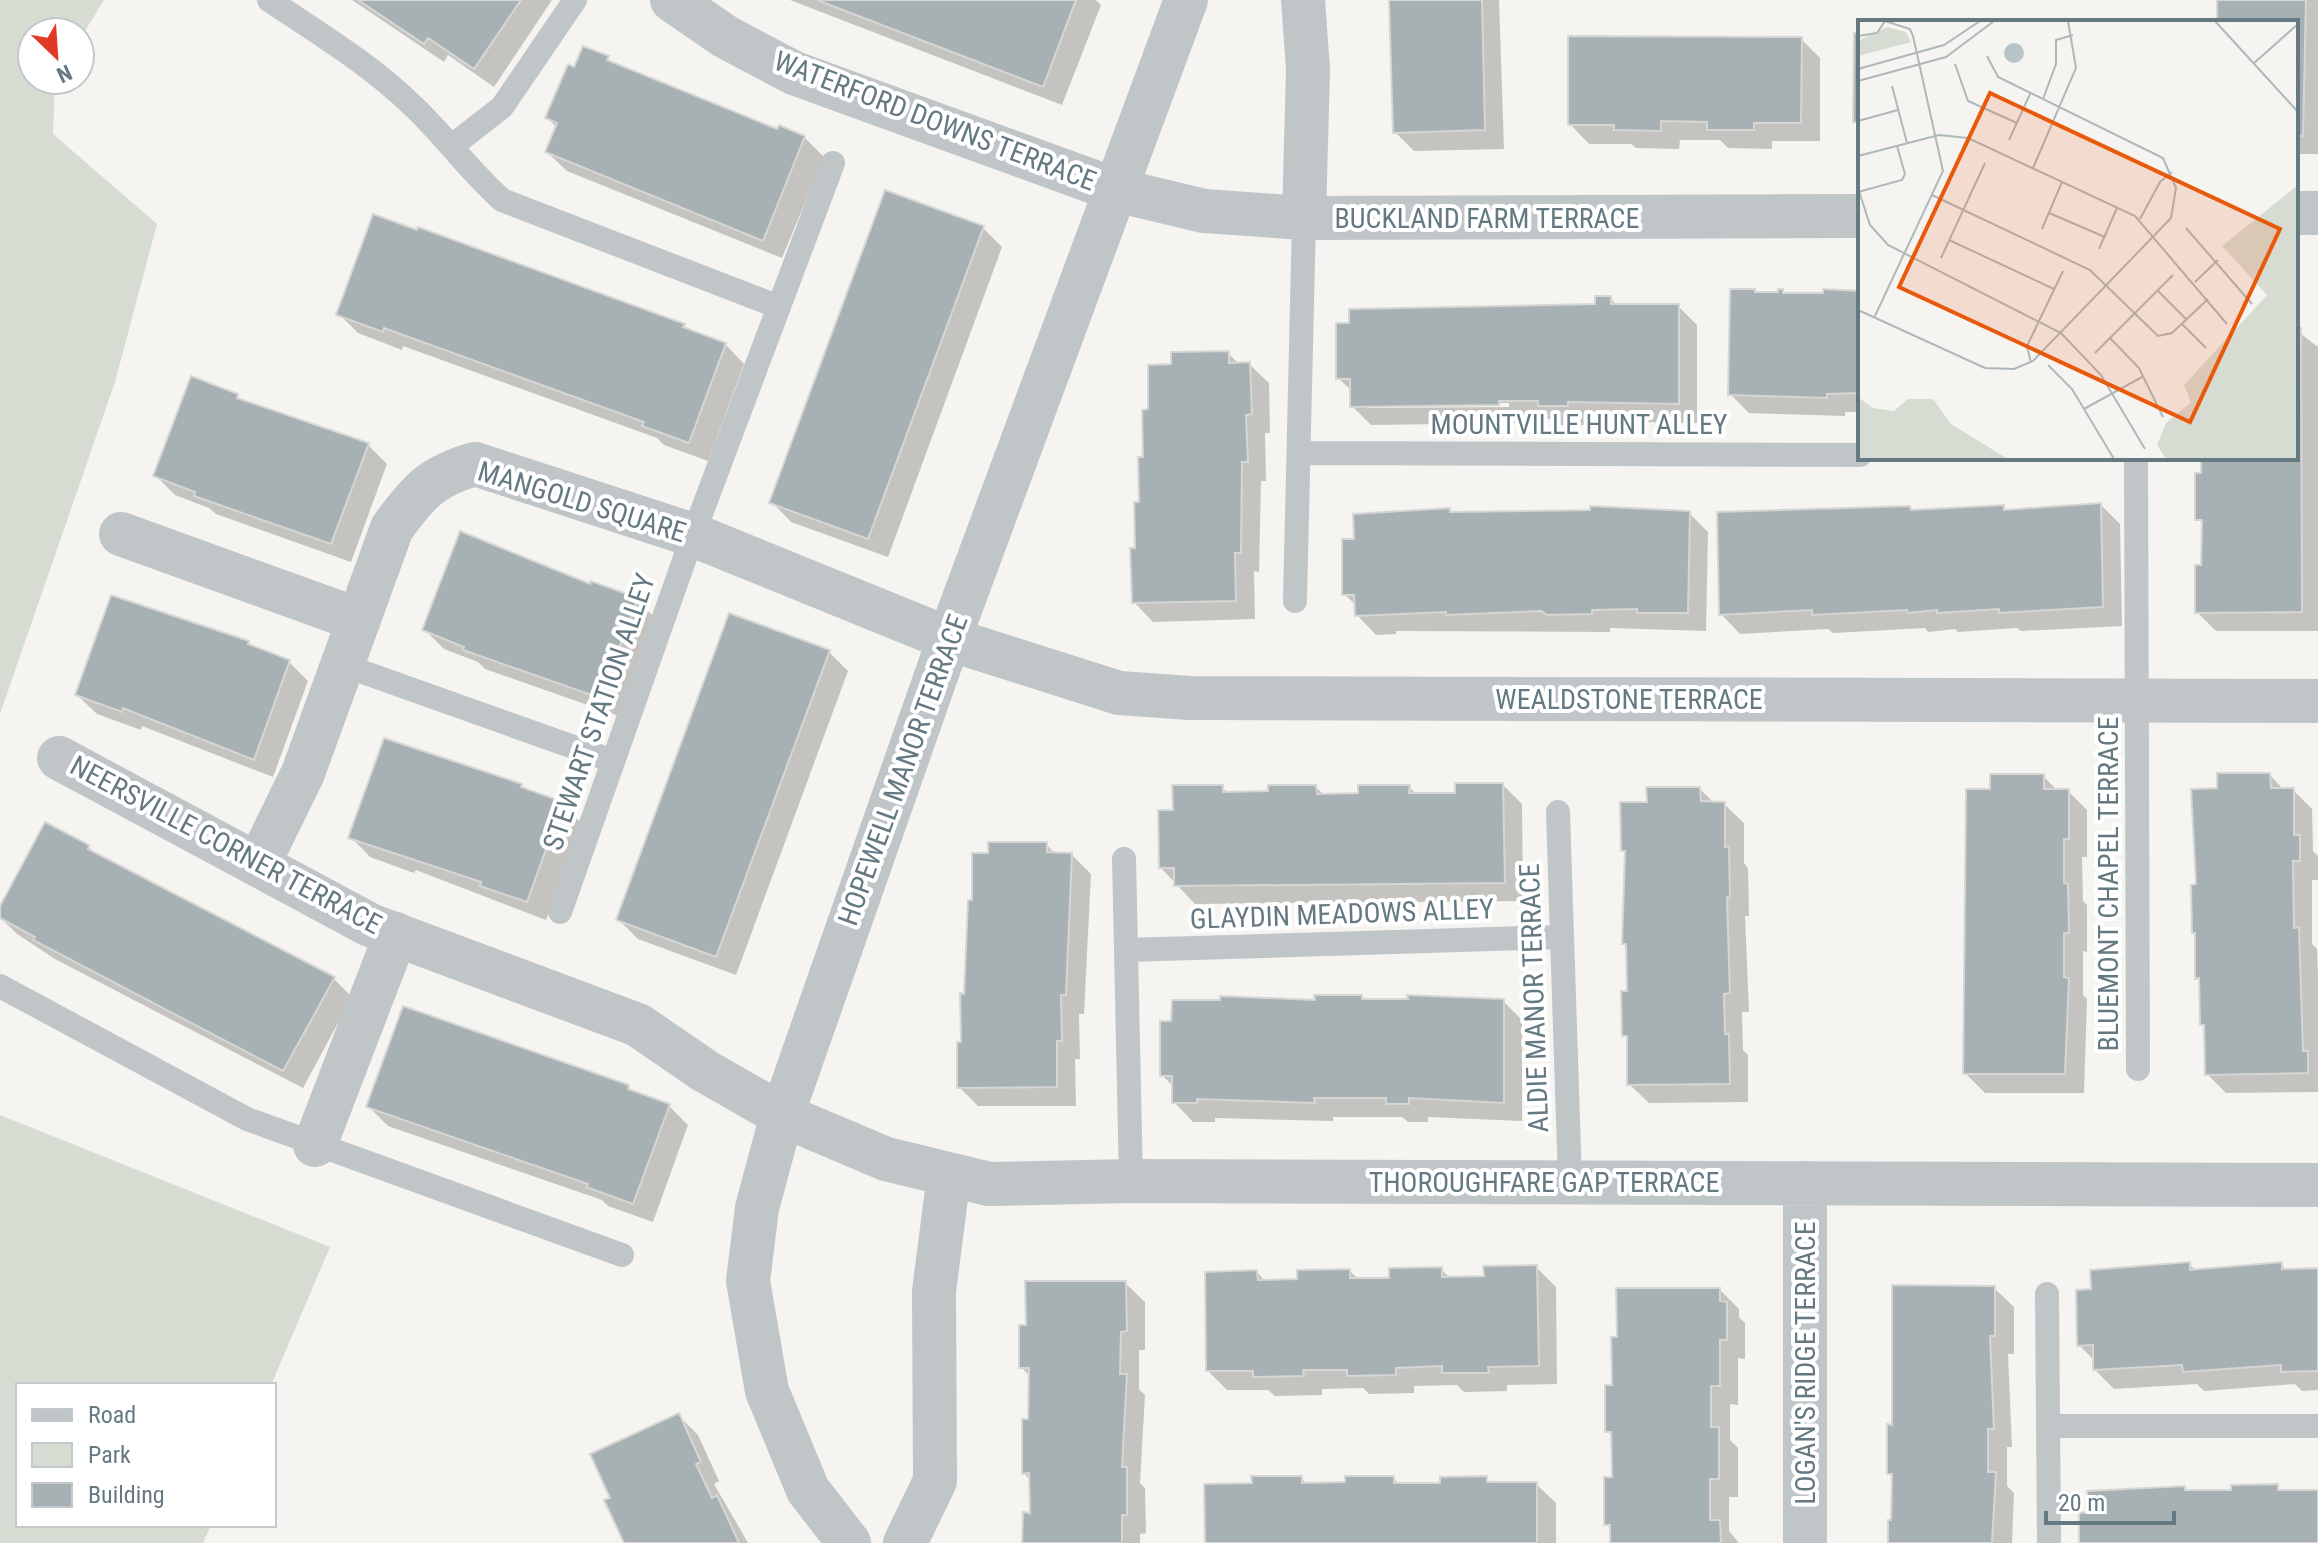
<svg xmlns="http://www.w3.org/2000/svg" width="2318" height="1543" font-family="'Roboto Condensed',sans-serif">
<rect width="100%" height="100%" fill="#f5f4f1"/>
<path fill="#d7dcd2" d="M0,0H104L80,39V32H32V80H55L53,134L157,224L115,382L0,714Z
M0,1115L330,1247L271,1385H18V1525H211L203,1543H0Z"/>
<path fill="#0003" fill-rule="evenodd" d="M352,0H552L494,87L448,55L444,62Z
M790,0H1096L1101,5L1062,105Z
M1391,0H1499L1504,149L1414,151L1395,132Z
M2219,0H2318V154H2296V22H2219Z
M1801,39L1820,58V141H1772V149L1728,148L1720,140H1680L1679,149L1636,148L1631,144H1589L1570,124Z
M607,58L615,66L778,132L804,137L824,157L782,258L567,171L547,152L557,128L548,118L575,70Z
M983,228L1002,247L888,557L791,522L772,502Z
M1755,291L1758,294L1783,291L1786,295L1860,292V412H1845V416L1749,413L1730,394Z
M1610,298L1618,306H1678L1697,325V423L1586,421V425H1559L1554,419H1518V423L1371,425L1352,406V391L1338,378L1597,306ZM1509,403V407L1368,408V404Z
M339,314L684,325L690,332L725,344L744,364L708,461L664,445L657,438L403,346L402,350L358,333Z
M2296,330L2318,347V631H2216L2197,612L2204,567V525L2198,519L2203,458H2296Z
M1228,353L1239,364H1249L1269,383L1270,433H1265L1266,481H1261L1259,572L1254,571L1255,619L1153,622L1134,602L1136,504L1141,505L1150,412L1173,366Z
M192,379L322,432L368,445L387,464L351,562L216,514L209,508L175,495L156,476Z
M2101,505L2120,524L2122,626L2021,631L2017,628L1958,632L1955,629L1928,632L1925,628L1833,633L1828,629L1740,634L1721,614L1910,508L1914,512L2003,507L2008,511Z
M1592,508L1689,513L1708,532L1706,631L1610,628V632L1396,631V634L1376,635L1357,615V606L1344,594L1500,511L1592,512Z
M592,587L637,600L656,619L619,716L485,669L478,662L444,649L425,630Z
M248,643L254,649L289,662L308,681L273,777L142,726L141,730L97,714L77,695Z
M829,652L848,671L736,975L638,939L619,920Z
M2270,775L2284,790H2293L2312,809L2313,851L2318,856V880H2312V944L2317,949L2318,976V1092L2226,1093L2207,1074L2206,1028L2202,1024V982L2197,978V935L2194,932L2198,886L2219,790Z
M2043,776L2058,791H2068L2087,810V857H2082L2083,901L2087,905V952L2083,951V995L2087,999L2084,1093H1985L1965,1073L1992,791Z
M1503,785L1522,804L1523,901L1195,904L1160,867L1175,812L1222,787L1229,794L1270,793L1315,786L1324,795H1360L1409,787L1417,795H1457Z
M521,786L527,791L562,804L581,823L546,920L416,870L414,873L370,857L351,837Z
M1700,789L1714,803L1724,804L1744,823V863L1748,868L1749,916H1745L1749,1012H1742L1743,1050L1748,1055V1102L1649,1103L1629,1084V1041L1624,1035L1629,993L1627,855L1623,850L1649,804Z
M1046,844L1056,855H1072L1091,874L1084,1014H1079L1080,1059H1075L1076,1106H978L959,1087L962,995L966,996L974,855Z
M88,846L98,857L333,978L352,997L303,1088L55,959L17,934L0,917V911Z
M1361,997L1365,1001H1503L1522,1020V1121L1428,1117V1122H1408L1402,1117H1333V1121L1215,1118V1122H1193L1174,1102V1087L1162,1075L1317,1002Z
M628,1087L634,1094L669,1106L688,1125L653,1222L608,1206L602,1200L388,1126L368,1106Z
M2189,1264L2196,1271L2281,1264L2287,1271L2318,1270V1390L2302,1391L2295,1384L2204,1391L2197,1384L2114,1389L2095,1370V1361L2079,1345L2093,1291Z
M1536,1267L1556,1287L1557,1384L1507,1385V1391L1464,1392L1457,1385L1414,1386V1393L1369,1394L1363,1388L1322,1389V1395L1275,1396L1268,1390H1227L1208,1371L1257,1272L1266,1282L1299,1281L1350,1271L1359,1280H1390L1441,1269L1451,1279L1486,1278Z
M1125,1283L1145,1302V1350H1139V1389L1145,1395L1140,1483L1145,1488L1146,1533L1140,1534V1543H1026L1032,1515L1031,1481L1024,1473L1030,1421L1031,1377L1021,1367L1028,1327Z
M1894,1287L1994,1288L2014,1307V1354H2008L2012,1447H2007V1486L2014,1493L2012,1543H1891Z
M1720,1290L1739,1309V1317L1745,1323V1359L1738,1358V1405L1730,1404V1440L1738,1448V1497H1729V1531L1739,1543H1612V1530L1606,1524L1614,1479L1613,1437L1607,1431L1614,1387Z
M679,1416L698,1435L719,1481L714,1484L748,1543H626L613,1499Z
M1301,1478L1307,1484L1393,1478L1400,1485H1442L1486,1478L1491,1484H1536L1556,1503V1543H1207L1254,1485Z"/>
<path fill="#a7b1b4" stroke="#d6d6d4" stroke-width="2" d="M358,0H521L474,69L428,38L424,44Z
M817,0H1076L1043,87Z
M1389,0H1482L1485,130L1393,133Z
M2217,0H2306L2303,136H2296V22H2217Z
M1854,33H1860V122H1853Z
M1568,36L1802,37L1801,123H1754V130H1707V122L1661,121V131L1614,130V125H1568Z
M583,46L609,56L607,60L777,129L779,125L805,136L763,241L545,152L557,123L545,118L568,64L574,67Z
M885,190L984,226L868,539L769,503Z
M373,214L417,230L418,227L685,324L683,327L726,343L689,443L642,426L644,422L384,328L383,332L336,315Z
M1730,289H1755V292H1778V289H1783V293H1823V289L1860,291V393L1827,394V398L1728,395Z
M1595,296H1611V304H1679V404L1568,402V406H1538V401H1499V405L1350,407V379H1336V323H1349V309L1595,304Z
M2296,328H2301L2302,612L2195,613V565H2201L2202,520H2195V473H2201V458H2296Z
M1229,351V363L1250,362L1252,414L1246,415L1248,462H1242L1241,553H1235L1236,601L1132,603L1130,548H1135L1134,502H1139L1138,457H1143L1142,410L1148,409V365L1171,364V352Z
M191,376L238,394L237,398L369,443L331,544L194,496L195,492L153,476Z
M2101,503L2103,607L1999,613V609L1937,613V610L1907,613V610L1812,615V610L1719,615L1717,512L1910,506L1911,510L2004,505V510Z
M1590,506L1690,511L1688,613H1637V609L1592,610V614L1547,615L1541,611L1446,615V612L1355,616L1354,595H1342V539H1354L1353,514L1450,508V512L1590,510Z
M460,531L590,584L591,581L638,598L600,698L463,650L464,647L422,630Z
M111,595L249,641L248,644L290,660L254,760L123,708L122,712L75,695Z
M729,613L830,650L716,957L616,920Z
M384,738L522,784L521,787L563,802L527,902L480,886L481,882L348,838Z
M2217,773H2270L2271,788H2294V835H2300V861H2293L2294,928L2299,927L2303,1051H2308V1073L2205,1075L2204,1025H2200L2199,978L2195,979V933H2192L2191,885L2196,884L2191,789L2217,788Z
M1990,774H2044V789H2069V839H2064V883L2068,884L2069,933H2064V977L2069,978L2065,1074H1963L1966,789H1990Z
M1455,783H1503L1505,883L1174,886V868H1159L1158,810H1173L1172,785H1223V792L1268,791V785H1316L1317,794L1358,793V785H1410L1409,793H1455Z
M1646,787H1700L1701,801L1725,802V847L1729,846L1730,898L1727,897L1730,993L1724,994L1725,1034H1729L1730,1084L1627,1085V1036H1622L1621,991H1627L1626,944H1622L1625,851H1621L1620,802H1647Z
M45,822L89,845L88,849L335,977L283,1071L33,940L35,937L0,918V906Z
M988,842H1047V852L1072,853L1066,995H1061L1062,1041H1057V1087L957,1088V1042H961L960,993L964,994L968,900H972V853H988Z
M1314,995H1362V999H1408L1407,995L1504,999V1103L1409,1098V1104H1386V1098H1314L1315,1103L1197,1099V1103H1172V1076H1160V1021H1171L1172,1000H1220V996L1315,1000Z
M403,1006L629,1085L628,1089L670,1104L633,1204L586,1187L588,1184L366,1107Z
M2190,1262V1270L2282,1262V1269L2318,1268V1371L2281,1372V1365L2183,1372L2182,1365L2093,1370V1345L2077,1346L2076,1290L2091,1289L2090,1270Z
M1537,1265L1539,1366L1488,1367L1489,1373H1442V1366L1396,1368V1375L1347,1376V1370H1303L1304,1376L1253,1377V1371H1206L1205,1272L1257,1270L1258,1280L1297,1279V1270L1350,1269V1278H1389V1268L1442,1267V1277L1484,1276L1483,1266Z
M1025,1281H1126L1127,1331L1121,1332L1120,1374H1127L1122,1467H1127V1515H1122V1543H1022L1023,1512L1030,1513L1029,1473L1022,1474V1419H1028L1029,1368H1019V1325H1026Z
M1892,1285L1995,1286V1336H1990L1994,1429H1988V1472H1996L1992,1543H1888V1520H1891L1892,1474H1887V1424L1892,1425Z
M1616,1288H1720V1301L1727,1302V1340H1720V1386H1711V1427H1719V1479H1710V1520H1720L1721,1543H1610V1525H1604V1477H1612L1611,1432H1605V1385H1612L1611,1337H1617Z
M679,1413L701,1462L696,1464L712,1498L717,1495L739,1543H624L604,1500L610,1498L590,1454Z
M1251,1476H1302V1483L1345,1482V1476H1394V1483H1440V1477L1487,1476V1482H1537V1543H1205L1204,1484L1252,1483Z
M2278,1484V1490H2318V1543H2079V1513L2088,1512L2087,1491L2185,1486V1490H2231V1485Z"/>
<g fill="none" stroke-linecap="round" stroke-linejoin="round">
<path stroke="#c0c5c7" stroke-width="24" d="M269,0C318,33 370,64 413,106C445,136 469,171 502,200L779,307
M452,146L502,107L575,0
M1299,453L1860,455
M2136,458L2138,1069
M1295,601L1304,218
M343,665L613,761
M1558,812L1570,1182
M1124,859L1131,1181
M560,912L693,535L833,163
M1126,950L1561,937
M0,986L247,1119L622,1255
M2047,1294L2049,1543
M2048,1426H2318"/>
<path stroke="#c0c5c7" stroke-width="44" d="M672,0L726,37L794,73L1116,190L1204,211L1304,218L1860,216
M1303,0L1308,69L1304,218
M2296,213H2318
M121,534L359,620
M59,758L370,925L638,1025L705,1071L782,1115L886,1159L989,1184L1131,1181L2318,1185
M258,865L303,773L392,528C418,492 432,476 475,464L693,535L949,639L1119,693L1190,698L2318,701
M315,1145L396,934
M1805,1183V1543
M849,1543L808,1490L767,1391L748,1281L757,1208L782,1115L949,639L1186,0
M905,1543L935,1481L934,1291L949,1175"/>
</g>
<g text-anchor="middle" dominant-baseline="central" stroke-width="8" stroke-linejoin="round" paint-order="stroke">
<g font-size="28" fill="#647982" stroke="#fff">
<text transform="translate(935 121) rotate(21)">WATERFORD DOWNS TERRACE</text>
<text x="1487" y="218">BUCKLAND FARM TERRACE</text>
<text x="1579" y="424">MOUNTVILLE HUNT ALLEY</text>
<text transform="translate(582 502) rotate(17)">MANGOLD SQUARE</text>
<text x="1629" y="699">WEALDSTONE TERRACE</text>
<text transform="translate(599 712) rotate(-71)">STEWART STATION ALLEY</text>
<text transform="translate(903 770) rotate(-70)">HOPEWELL MANOR TERRACE</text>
<text transform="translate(226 845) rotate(28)">NEERSVILLE CORNER TERRACE</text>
<text transform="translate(2108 884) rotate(-90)">BLUEMONT CHAPEL TERRACE</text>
<text transform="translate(1342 914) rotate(-2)">GLAYDIN MEADOWS ALLEY</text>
<text transform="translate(1534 998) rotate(-92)">ALDIE MANOR TERRACE</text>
<text x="1544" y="1182">THOROUGHFARE GAP TERRACE</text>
<text transform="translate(1805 1363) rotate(-90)">LOGAN'S RIDGE TERRACE</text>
</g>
</g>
<g transform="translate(1858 20)">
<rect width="440" height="440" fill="#f5f4f1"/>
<path d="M29,7L48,12L53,22L0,36V21ZM440,165V439H308L299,425L308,403L333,382L326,365L409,275L364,226ZM0,377L15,388L36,391L50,379H75L93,404L150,439H0Z" fill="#d7dcd2"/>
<path d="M146 33a10 10 0 1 1 20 0a10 10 0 1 1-20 0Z" fill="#b8c5c8"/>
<path fill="none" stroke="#aeb8bb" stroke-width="2" d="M357,1L440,92M0,16L19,13L27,1M97,44L110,81L159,103M395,44L440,4M0,49L86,25L122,1M0,61L88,37L136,1M34,66L49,123M185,79L198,44V20L215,15M0,101L40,90M151,120L172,74M0,136L81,115L110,118L277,196L369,304M175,148L218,48L210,1M0,168L12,205L30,225L203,313L243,355L287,429M0,172L44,160L47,154L39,126M74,175L232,250L300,316L314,313L350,279M191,193L247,217M282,199L302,162L314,152M328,208L394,284M184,209L204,162M91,220L196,269M241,229L259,188M83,238L127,143M337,262L360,240M300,271L328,299M0,290L127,348L156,349L175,341L313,198L318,168L305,138L140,57L129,36M16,298L85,151L55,16L52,9L27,1M323,303L348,328M252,318L281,348L305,397M237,333L315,255M173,343L169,326L205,251M190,345L214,369L256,439M226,389L284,357"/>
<path fill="#e8590c" fill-opacity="0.15" stroke="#e8590c" stroke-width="4" d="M132,73L422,209L332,402L41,267Z"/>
<rect width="440" height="440" fill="none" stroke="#647982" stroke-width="4"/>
</g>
<rect x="16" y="1383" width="260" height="144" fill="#ffffff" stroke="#c1c9cd" stroke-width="2"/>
<rect x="32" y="1409" width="40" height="12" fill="#c0c5c7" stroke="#c1c9cd" stroke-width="2"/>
<text x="88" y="1423" font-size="24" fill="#647982">Road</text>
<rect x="32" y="1443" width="40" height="24" fill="#d7dcd2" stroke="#c1c9cd" stroke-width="2"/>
<text x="88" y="1463" font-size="24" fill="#647982">Park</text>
<rect x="32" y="1483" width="40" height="24" fill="#a7b1b4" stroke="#c1c9cd" stroke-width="2"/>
<text x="88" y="1503" font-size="24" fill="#647982">Building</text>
<g transform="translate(56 56) rotate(155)"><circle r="38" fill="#ffffff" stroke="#c1c9cd" stroke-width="2"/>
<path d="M0-6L14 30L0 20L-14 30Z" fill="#e03926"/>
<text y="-12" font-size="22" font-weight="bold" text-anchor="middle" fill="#647982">N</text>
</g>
<path d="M2046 1511v12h128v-12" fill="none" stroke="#647982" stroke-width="4"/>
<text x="2058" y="1511" font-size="24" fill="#647982" stroke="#ffffff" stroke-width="6" paint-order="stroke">20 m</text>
</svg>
